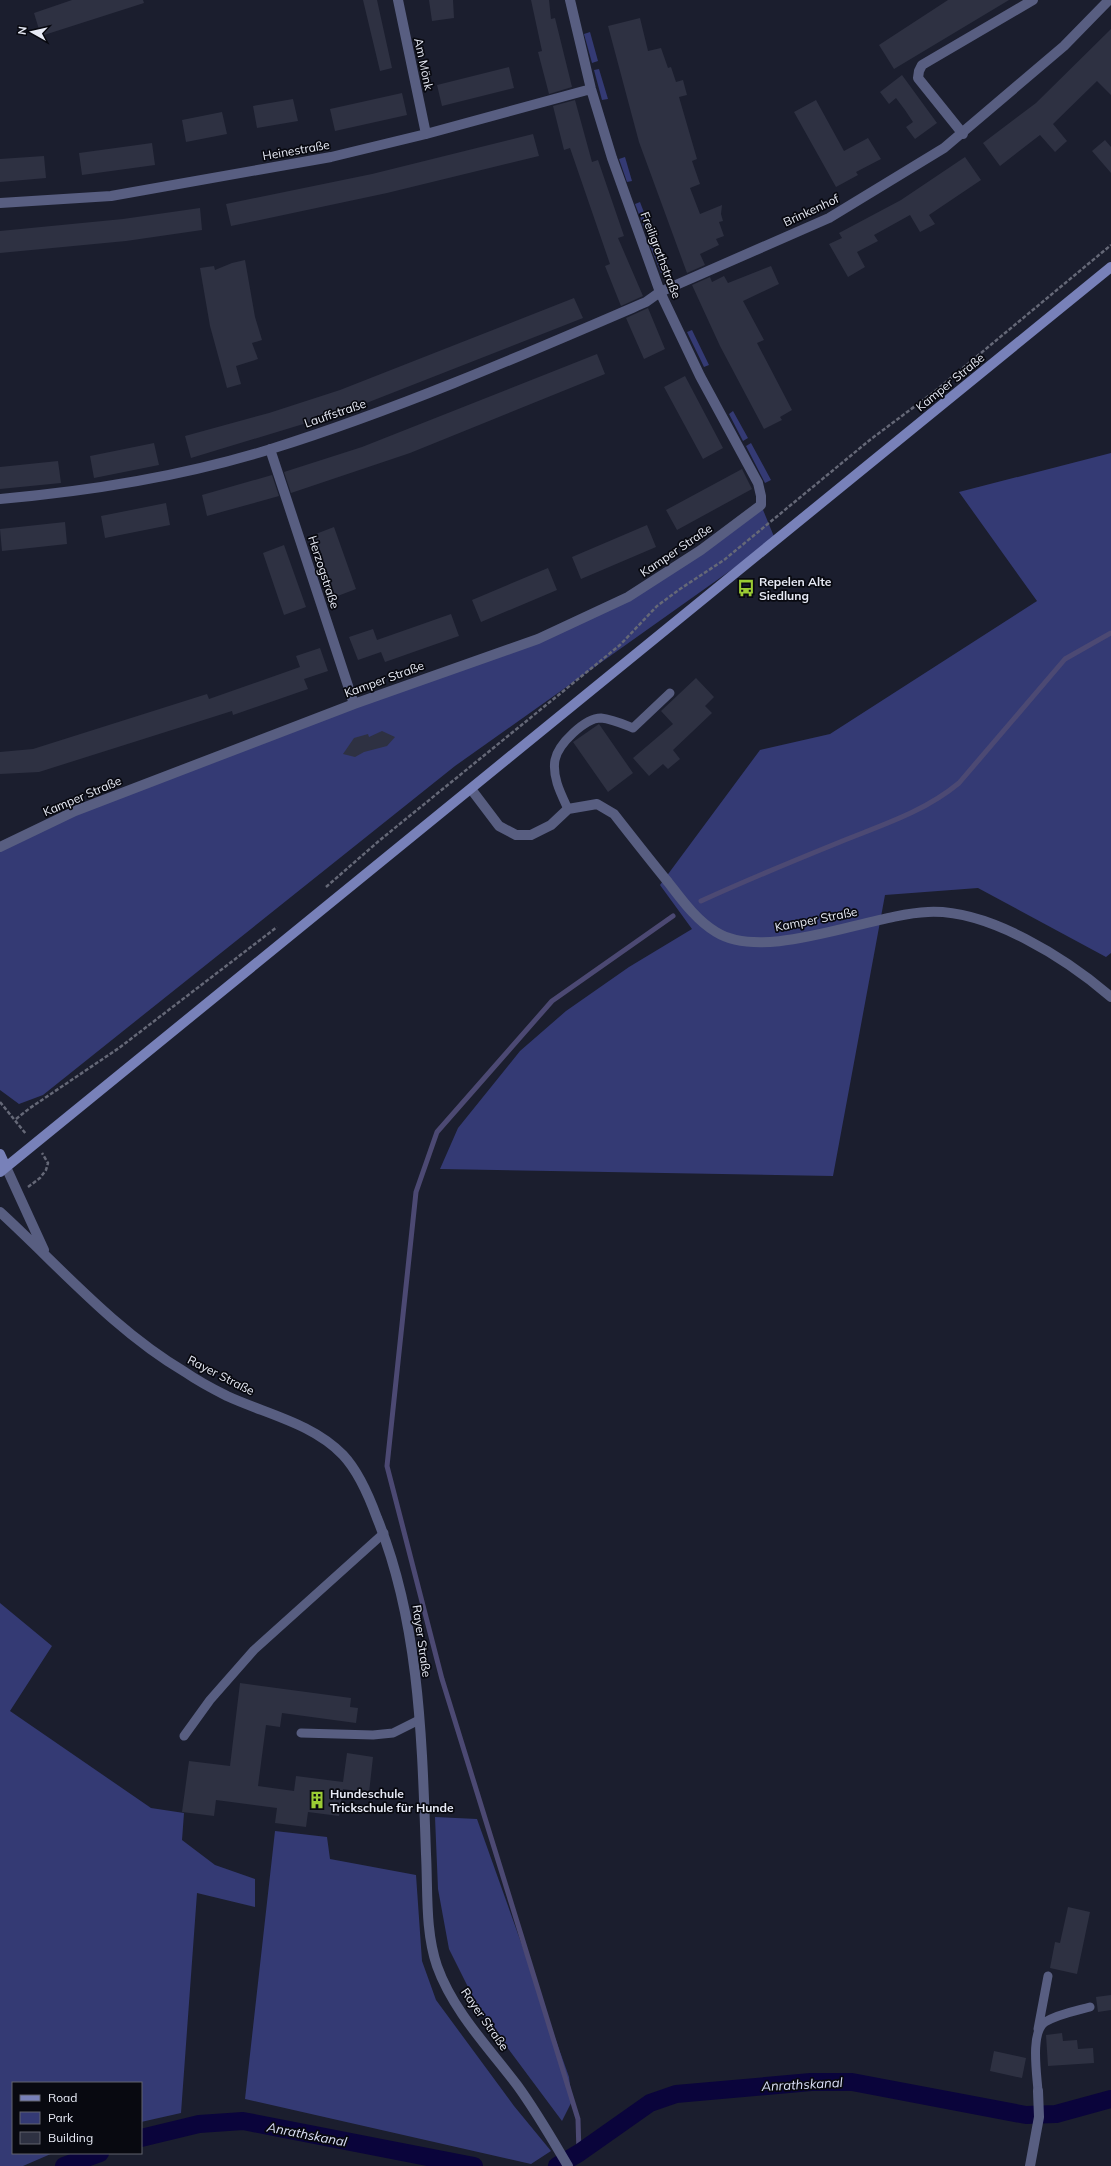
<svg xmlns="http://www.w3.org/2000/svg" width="1111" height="2166" font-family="Mulish,sans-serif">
<rect width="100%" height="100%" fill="#1b1e2e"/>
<path fill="#343a74" d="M590,32L598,61L592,63L584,34Z
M599,69L608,99L602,100L594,70Z
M625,157L632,181L627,182L619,159Z
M640,202L653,236L648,238L635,204Z
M656,244L666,271L661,273L650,246Z
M692,330L709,365L704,367L687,332Z
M733,411L748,438L743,441L729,414Z
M751,443L771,480L765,483L746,446Z
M1111,453V953L1106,957L978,888L885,895L833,1176L440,1169L458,1128L520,1051L566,1011L629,967L692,929L660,885L760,750L830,734L1037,601L959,492Z
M761,505L775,539L455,766L43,1095L19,1104L0,1090V847L75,811L538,639L608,607Z
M0,1603L52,1646L10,1711L151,1808L184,1813L182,1840L215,1865L255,1879V1907L197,1893L181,2113L141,2122V2083H13V2153H53L23,2166H0Z
M435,1817L477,1819L569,2077L572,2101L562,2121L480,2011L449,1949L438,1889Z
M275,1831L327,1837L330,1859L416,1875L422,1961L436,2000L514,2106L551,2151L531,2164L245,2099Z"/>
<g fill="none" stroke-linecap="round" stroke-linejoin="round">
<path stroke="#4c4973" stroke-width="5" d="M701,901C747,880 793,861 840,842C882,825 924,812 959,783L1065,659L1111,633
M579,2153L578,2119L442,1679L387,1466L416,1192L437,1132L552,1001L673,916"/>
<path stroke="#0a043b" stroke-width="18" d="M141,2138L199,2124L243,2121L474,2166
M64,2166L100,2153
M557,2166L579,2153L650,2103L676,2094L811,2082H852L1026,2115L1056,2114L1111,2099"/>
</g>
<path fill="#2e3142" d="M72,0H143L144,3L41,36L34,13Z
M363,0H377L392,68L380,71Z
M429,0H453L454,18L432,21Z
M531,0H549L551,19L555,18L572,87L549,94L538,52L542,51Z
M948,0H1009L894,69L879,45Z
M640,18L648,51L661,48L668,68L671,67L676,82L683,80L687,95L679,97L697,159L692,161L700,184L690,188L700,214L722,205L721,214L723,221L719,222L724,236L716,239L719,245L700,254L705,265L687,273L639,142L608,26Z
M1111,29V95L1097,81L1053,124L1067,141L1055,152L1040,135L1000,166L983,143L1036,103Z
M509,67L514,88L442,106L437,85Z
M902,75L937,123L915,139L906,127L913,122L905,110L896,98L889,104L880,92Z
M402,93L407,115L335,131L330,109Z
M293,99L298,121L257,128L253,106Z
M575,100L592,162L598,160L624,236L618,238L643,296L621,306L605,266L610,264L570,148L564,150L553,106Z
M816,100L844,151L868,138L881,159L856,172L858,175L836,187L794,112Z
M222,112L227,134L186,142L182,120Z
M533,134L539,156L387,193L231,226L226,204L372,174Z
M1105,140L1111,147V173L1092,151Z
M152,143L155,165L82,175L79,153Z
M44,156L46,178L0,182V159Z
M965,157L981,180L929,215L935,224L920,232L910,215L874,235L878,241L857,252L865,267L848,277L829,244L842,238L839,233L901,200Z
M200,208L202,230L126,241L0,253V231L123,219Z
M245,260L255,317L262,340L252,343L258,359L236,366L241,384L227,388L210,326L200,268L214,266L215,270L232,263Z
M771,266L779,284L743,301L764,340L757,343L792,410L780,417L782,420L764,429L720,346L692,285L710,277L712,282L724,276L728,283Z
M574,298L583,318L346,411L191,458L185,436L269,413L340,390Z
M648,308L665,349L644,359L626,318Z
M597,354L605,374L410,453L291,493L284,472L362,447Z
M685,376L723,448L703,459L664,387Z
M154,443L159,465L94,478L90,456Z
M58,461L61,483L0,489V467Z
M742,469L752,489L677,530L666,510Z
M272,475L279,496L207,516L202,495Z
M166,503L170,525L105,538L101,516Z
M65,522L67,544L2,551L0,529Z
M647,525L656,547L581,579L572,557Z
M334,527L356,589L335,597L313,535Z
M284,545L306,607L284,615L263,553Z
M548,568L557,590L481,622L472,600Z
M451,614L459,636L385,662L381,652L358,660L349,637L373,629L377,640Z
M320,648L328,671L304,679L308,689L233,715L232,711L39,772L0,774V752L33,749L207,694L209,699L300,667L296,656Z
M696,678L714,697L705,706L712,713L673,750L680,759L668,769L663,764L649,776L633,758L673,724L661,711Z
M599,724L633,773L608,792L573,742Z
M382,731L395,737L387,746L364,752L355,757L343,754L354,738L368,734L369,737Z
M240,1683L351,1698L350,1707L358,1708L356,1723L282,1713L280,1727L266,1725L258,1786L294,1791L296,1776L343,1782L347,1753L373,1757L369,1793L343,1789L339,1816L308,1812L306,1827L275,1823L277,1808L216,1800L214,1816L182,1812L189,1761L230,1766Z
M1068,1907L1090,1912L1077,1974L1050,1968L1055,1942L1060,1943Z
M1111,1995V2010L1098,2012L1096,1997Z
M1062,2033L1063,2041L1077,2040L1078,2049L1093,2048L1094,2063L1048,2066L1046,2035Z
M994,2051L1026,2058L1022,2078L990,2071Z"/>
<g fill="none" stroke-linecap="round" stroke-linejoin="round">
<path stroke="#656877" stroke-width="2.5" stroke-dasharray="4 2" stroke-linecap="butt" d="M326,887L380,840L620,645L657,606L680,589L724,560L871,439L934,392L1111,245
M0,1102L26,1134
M16,1119L30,1108L119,1048L277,927
M28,1187L40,1178L46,1170L48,1163L42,1153"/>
<path stroke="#585e81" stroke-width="9" d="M568,809C561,794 552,777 555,760C558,744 585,718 601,718C612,719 623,724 633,728L670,693
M301,1733L373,1735L393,1733L419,1720
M184,1736L210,1700L254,1650L384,1533
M1038,2029L1048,1976
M1038,2091C1037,2075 1030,2032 1045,2022C1058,2014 1075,2011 1090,2007"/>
<path stroke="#585e81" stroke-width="10" d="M398,0L426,134
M963,134L918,78L919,71L922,65L1033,0
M0,203L111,196L331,157L426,134L591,89
M270,449L354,704
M0,499C91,491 184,476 271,449C399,409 523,355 646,302L660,292L829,218L944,148L1064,46L1109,0
M471,789L499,826L516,835H531L551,825L568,809L597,804L614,814C632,837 650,860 668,882C682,900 696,920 716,932C766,963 871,914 928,912C989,909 1067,959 1111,997
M0,847L75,811L354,704L538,639L628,597L701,550L761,505V496L758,483L700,376L660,292L612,158L591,89L570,0
M6,1167L44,1250
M0,1212C60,1267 114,1330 185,1372C198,1381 213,1389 227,1396C266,1414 312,1423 343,1455C359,1472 369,1496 377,1518C420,1623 422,1742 426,1854C428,1891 425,1931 437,1966C453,2011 489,2048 517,2085C536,2111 552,2139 568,2166
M1030,2166L1039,2117L1038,2091"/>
<path stroke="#7881b9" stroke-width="10" d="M0,1154L6,1167
M0,1172L1111,267"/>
</g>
<defs>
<g id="bus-bare" transform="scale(1.38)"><path d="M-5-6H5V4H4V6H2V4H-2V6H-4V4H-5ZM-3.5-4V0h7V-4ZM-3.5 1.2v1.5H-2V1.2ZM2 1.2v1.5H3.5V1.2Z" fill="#9acb34" stroke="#080910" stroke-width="2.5" paint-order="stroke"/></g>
<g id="building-bare" transform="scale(1.38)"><path d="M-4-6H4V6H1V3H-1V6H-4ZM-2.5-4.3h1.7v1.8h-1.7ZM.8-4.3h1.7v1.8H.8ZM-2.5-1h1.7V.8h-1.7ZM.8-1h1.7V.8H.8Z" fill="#9acb34" stroke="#080910" stroke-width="2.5" paint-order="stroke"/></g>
</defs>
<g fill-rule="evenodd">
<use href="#bus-bare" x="746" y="588"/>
<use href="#building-bare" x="317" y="1800"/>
</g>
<g text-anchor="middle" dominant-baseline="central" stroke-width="3.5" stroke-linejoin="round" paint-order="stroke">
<g font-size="12" fill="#e7eaf5" stroke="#080910">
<text transform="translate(424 64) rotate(78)">Am Mönk</text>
<text transform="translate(296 150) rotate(-10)">Heinestraße</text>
<text transform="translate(811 210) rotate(-25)">Brinkenhof</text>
<text transform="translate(661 255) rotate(69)">Freiligrathstraße</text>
<text transform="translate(950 382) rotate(-39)">Kamper Straße</text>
<text transform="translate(335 413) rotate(-19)">Lauffstraße</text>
<text transform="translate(676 550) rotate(-34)">Kamper Straße</text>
<text transform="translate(324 572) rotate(72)">Herzogstraße</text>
<text transform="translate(384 679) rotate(-20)">Kamper Straße</text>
<text transform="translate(82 796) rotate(-23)">Kamper Straße</text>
<text transform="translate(816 919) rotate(-11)">Kamper Straße</text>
<text transform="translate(221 1375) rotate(27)">Rayer Straße</text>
<text transform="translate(422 1641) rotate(82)">Rayer Straße</text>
<text transform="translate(485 2019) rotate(55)">Rayer Straße</text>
</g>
<g font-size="12" font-weight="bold" fill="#e7eaf5" stroke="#080910" text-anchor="start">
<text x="759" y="581">Repelen Alte<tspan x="759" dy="14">Siedlung</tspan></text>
<text x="330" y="1793">Hundeschule<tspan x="330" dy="14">Trickschule für Hunde</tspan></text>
</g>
<g font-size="13" font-style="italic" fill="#dbe0f7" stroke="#080910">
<text transform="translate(802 2084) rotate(-3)">Anrathskanal</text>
<text transform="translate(307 2134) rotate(11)">Anrathskanal</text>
</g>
</g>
<rect x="12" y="2082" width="130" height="72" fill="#080910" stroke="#61636c"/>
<rect x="20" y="2095" width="20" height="6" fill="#7881b9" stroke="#61636c"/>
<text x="48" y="2102" font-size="12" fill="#e7eaf5">Road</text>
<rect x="20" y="2112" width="20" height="12" fill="#343a74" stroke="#61636c"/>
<text x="48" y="2122" font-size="12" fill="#e7eaf5">Park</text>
<rect x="20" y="2132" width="20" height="12" fill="#2e3142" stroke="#61636c"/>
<text x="48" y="2142" font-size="12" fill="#e7eaf5">Building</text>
<g transform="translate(32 32) rotate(278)" stroke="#080910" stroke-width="3" paint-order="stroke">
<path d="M0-3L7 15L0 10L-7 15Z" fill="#e7eaf5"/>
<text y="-6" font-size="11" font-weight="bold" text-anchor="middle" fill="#e7eaf5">N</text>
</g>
</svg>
